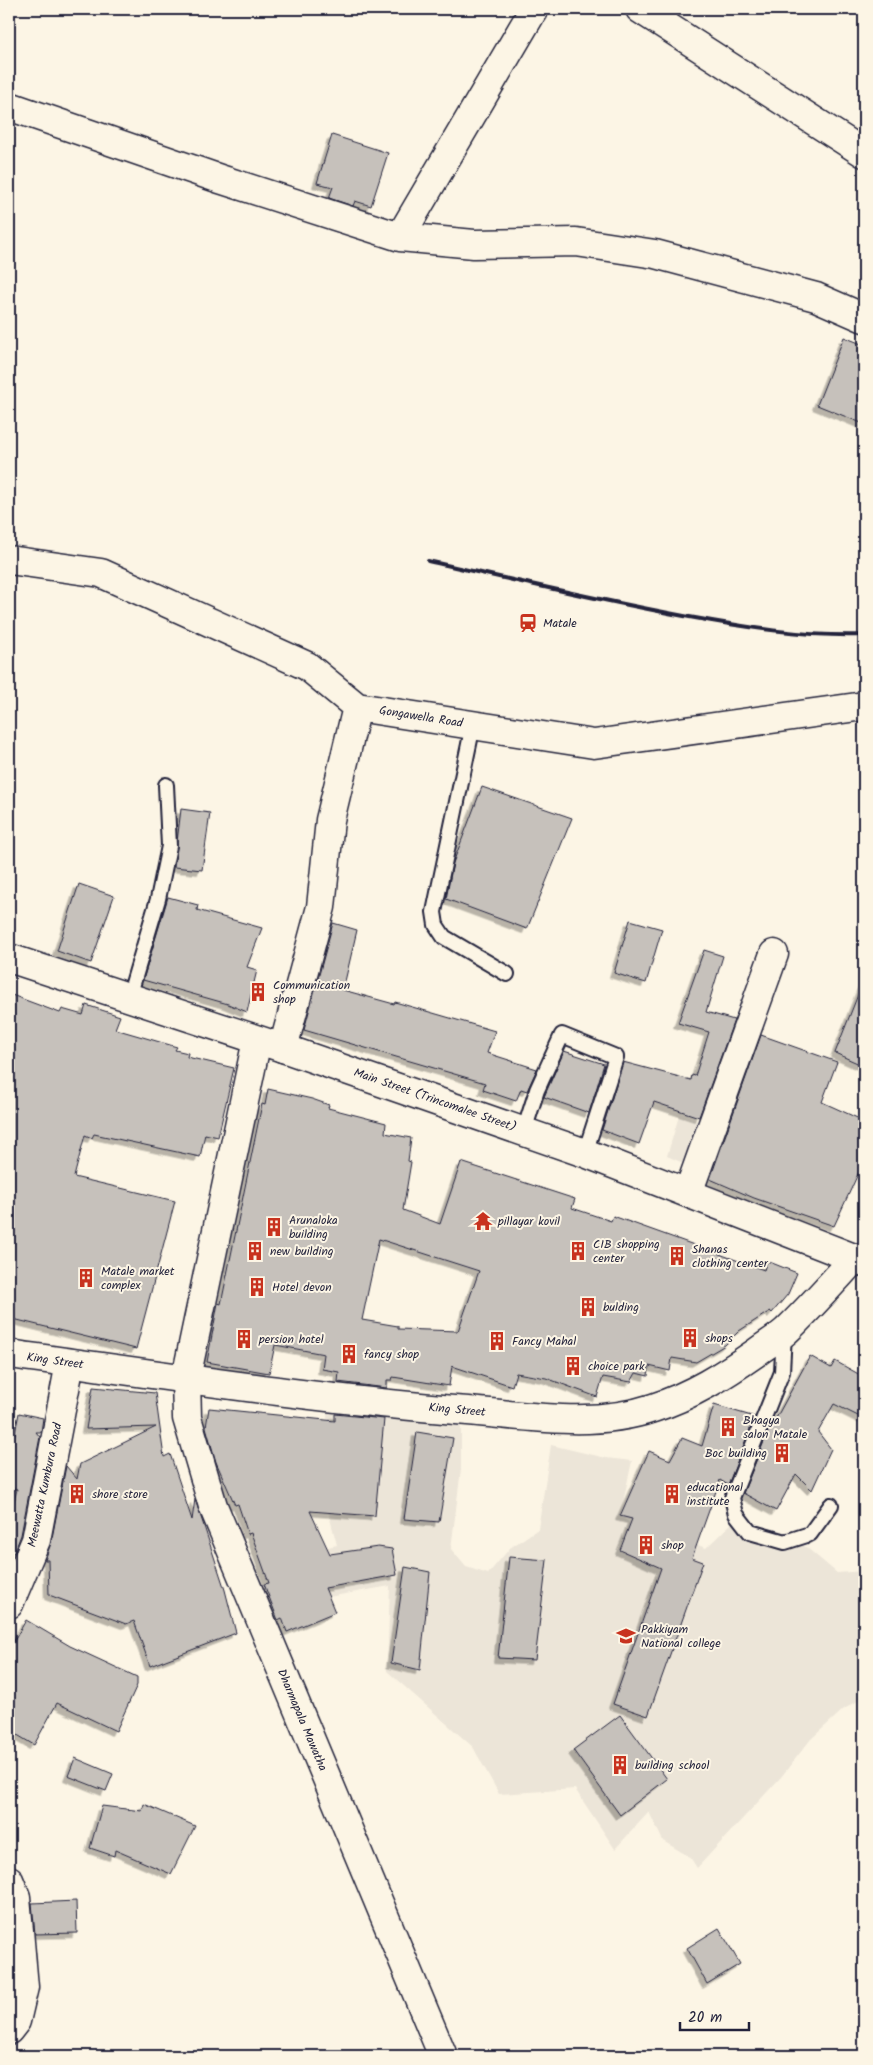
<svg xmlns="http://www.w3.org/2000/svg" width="873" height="2065" font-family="Kalam,sans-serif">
<defs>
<filter id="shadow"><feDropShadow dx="-4.5" dy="4.5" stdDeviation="0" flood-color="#0004"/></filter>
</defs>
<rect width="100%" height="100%" fill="#fcf5e5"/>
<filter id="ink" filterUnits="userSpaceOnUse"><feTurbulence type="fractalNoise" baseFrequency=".02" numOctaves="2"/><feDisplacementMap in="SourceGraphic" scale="10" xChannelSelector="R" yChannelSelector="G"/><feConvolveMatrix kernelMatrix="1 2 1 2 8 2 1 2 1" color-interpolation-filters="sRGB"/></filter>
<g filter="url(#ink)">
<path fill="#ece5d8" d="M679,1116L704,1124L690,1166L667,1156Z
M327,1404L461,1422V1469L451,1549L466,1567L488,1574L510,1548L538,1529L551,1445L606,1458L632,1461L620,1516L640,1530L678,1538L706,1548L733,1522L765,1528L806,1547L837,1573L864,1571L863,1698L844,1709L811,1739L781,1777L697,1868L690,1857L663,1841L649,1812L615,1849L575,1789L499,1794L473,1747L387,1671L390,1586L306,1601L287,1556L337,1545L328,1511Z"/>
<path fill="#c6c1bb" stroke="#22223b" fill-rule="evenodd" filter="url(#shadow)" d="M332,135L388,153L371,206L355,201L353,206L329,198L333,187L317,183Z
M844,337L864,345V424L817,405Z
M482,787L572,818L527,929L446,899L453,863Z
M181,809L210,813L202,870L174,867Z
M79,884L114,896L91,963L57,951Z
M168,897L198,905L197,910L262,928L247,967L257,970L247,1012L228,1004L143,980Z
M630,920L662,929L646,983L614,973Z
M333,923L357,930L343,990L394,1004L395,1002L495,1031L487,1053L537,1069L527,1091L521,1089L516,1101L483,1090L485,1083L304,1030Z
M704,950L723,956L706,1012L734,1020L699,1117L654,1102L639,1144L602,1130L623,1062L691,1080L692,1075L695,1076L709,1032L678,1023Z
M863,982H864V1066L835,1053Z
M9,994L60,1013L62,1009L83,1015L86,1005L120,1016L115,1029L177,1047L175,1050L188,1053L187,1057L234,1068L218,1137L205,1134L200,1157L94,1134L92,1138L85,1135L74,1177L175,1201L136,1349L9,1318Z
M761,1035L837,1062L822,1102L864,1121V1161L834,1226L754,1198L710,1179Z
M564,1051L604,1064L589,1113L544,1097Z
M268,1089L312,1099L329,1105L328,1108L386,1123L385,1133L411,1138L408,1161L411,1162L403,1210L440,1224L461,1162L575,1199L572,1208L611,1221L613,1216L764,1270L767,1261L797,1273L788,1294L772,1313L770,1311L739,1331L725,1345L696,1362L672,1358L670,1371L649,1366L648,1376L636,1373L631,1382L603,1377L597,1397L546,1378L516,1373L512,1386L452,1366L449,1386L393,1377L392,1380H387V1388L338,1382L339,1372L322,1369L324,1354L275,1345L269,1373L207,1362L218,1303L221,1304L262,1104L265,1105ZM379,1239L479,1271L458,1331L398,1329V1326L362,1320Z
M810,1356L831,1368L835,1361L864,1377V1419L834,1404L818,1432L831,1449L812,1490L796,1474L776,1511L743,1493L772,1422H774Z
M93,1387L155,1393L164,1457L170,1454L192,1520L195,1499L225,1590L236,1633L150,1666L134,1621L126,1624L49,1595L48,1560H45L51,1543L66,1466L77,1479L80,1464L156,1427L86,1429Z
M714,1405L755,1417L728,1485L720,1480L692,1558L703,1562L648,1716L613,1704L661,1568L620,1550L632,1519L620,1516L649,1451L670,1460L682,1438L702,1446Z
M209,1408L335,1421V1414L384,1419L375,1516L310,1511L330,1554L378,1547L392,1549L397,1575L325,1588L335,1612L287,1632L282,1618L278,1620L264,1584L269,1583L251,1533L248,1534L238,1504L235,1505L216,1462L206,1427Z
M19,1413L43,1418L41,1432H36L40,1437L21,1535L14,1553L9,1552V1523L17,1489L9,1487V1464Z
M417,1432L453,1438L439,1522L404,1519Z
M509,1557L547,1560L535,1660L498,1658Z
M405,1567L430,1572L420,1670L391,1663Z
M26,1620L70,1646L137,1677V1685L116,1731L57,1703L34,1745L9,1730V1650Z
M620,1715L667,1779L620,1815L573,1750Z
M75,1758L113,1774L106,1791L68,1776Z
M144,1804L195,1826L171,1874L115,1850L114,1856L90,1848L102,1806L142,1811Z
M76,1901L77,1933L35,1934L32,1903Z
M719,1928L740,1964L707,1984L687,1948Z"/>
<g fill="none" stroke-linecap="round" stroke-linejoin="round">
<g stroke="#22223b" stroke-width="18">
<path id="lane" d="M473,725L434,912L436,925L444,937L507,974
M129,997L158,899L169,846L166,785
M524,1131L537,1090L562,1035L616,1057L585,1153
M784,1333L782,1372L732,1498L736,1514L750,1532L785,1542L810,1534L831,1505"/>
</g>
<g stroke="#22223b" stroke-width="31">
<path id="street" d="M640,9L864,153
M9,106L220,179L400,237L474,244L576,242L655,254L816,297L864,318
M400,237L534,9
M688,1193L774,954
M9,1604L36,1540L70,1363
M9,1880L16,1897L24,1987L16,2021L9,2030"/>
</g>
<g stroke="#22223b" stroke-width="31">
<path id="secondary" d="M9,560L101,573L307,666L357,707L594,744L864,706
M257,1040L186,1378L187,1418L213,1506L443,2056
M283,1048L321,907L330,820L357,707"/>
</g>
<g stroke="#22223b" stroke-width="31">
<path id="primary" d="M9,1354C162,1375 315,1399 468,1411C529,1416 594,1428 653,1408C691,1396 724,1375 757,1352C766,1345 777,1339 786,1331C810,1308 832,1283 855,1258"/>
</g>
<g stroke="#22223b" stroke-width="31">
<path id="highway" d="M9,958L283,1048L585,1153L864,1262"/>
</g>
<use href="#lane" stroke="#fcf5e5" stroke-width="14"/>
<use href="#street" stroke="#fcf5e5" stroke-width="28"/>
<use href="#secondary" stroke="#fcf5e5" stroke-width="28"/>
<use href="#primary" stroke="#fcf5e5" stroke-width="28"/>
<use href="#highway" stroke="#fcf5e5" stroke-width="28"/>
<path stroke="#22223b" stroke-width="4" d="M428,561C513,580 598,600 684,616C744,627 803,637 864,635"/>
</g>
</g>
<defs>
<g id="station-bare" transform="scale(1.5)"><path d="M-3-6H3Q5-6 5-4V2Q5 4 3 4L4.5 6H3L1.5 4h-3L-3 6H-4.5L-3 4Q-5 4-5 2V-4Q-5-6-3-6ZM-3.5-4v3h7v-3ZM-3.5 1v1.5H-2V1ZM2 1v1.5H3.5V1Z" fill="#c8321e" stroke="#fcf5e5" stroke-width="2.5" paint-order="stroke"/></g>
<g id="building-bare" transform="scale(1.5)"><path d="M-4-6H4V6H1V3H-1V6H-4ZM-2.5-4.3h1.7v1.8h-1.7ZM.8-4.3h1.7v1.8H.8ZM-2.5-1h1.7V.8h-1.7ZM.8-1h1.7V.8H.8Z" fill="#c8321e" stroke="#fcf5e5" stroke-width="2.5" paint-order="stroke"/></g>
<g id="temple-bare" transform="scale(1.5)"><path d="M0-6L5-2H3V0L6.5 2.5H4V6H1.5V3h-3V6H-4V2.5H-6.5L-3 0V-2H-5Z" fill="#c8321e" stroke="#fcf5e5" stroke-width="2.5" paint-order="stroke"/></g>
<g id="school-bare" transform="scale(1.5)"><path d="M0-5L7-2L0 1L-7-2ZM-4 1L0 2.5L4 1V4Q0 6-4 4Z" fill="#c8321e" stroke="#fcf5e5" stroke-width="2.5" paint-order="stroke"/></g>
</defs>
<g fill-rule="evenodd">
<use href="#station-bare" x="528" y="623"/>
<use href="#building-bare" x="258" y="992"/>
<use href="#temple-bare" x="483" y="1221"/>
<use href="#building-bare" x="274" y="1227"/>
<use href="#building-bare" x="255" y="1251"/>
<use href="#building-bare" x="578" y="1251"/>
<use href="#building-bare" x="677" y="1256"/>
<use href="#building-bare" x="86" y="1278"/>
<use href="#building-bare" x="257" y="1287"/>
<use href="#building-bare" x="588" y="1307"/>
<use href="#building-bare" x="690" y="1338"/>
<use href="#building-bare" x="244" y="1339"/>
<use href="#building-bare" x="497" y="1341"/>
<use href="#building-bare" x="349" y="1354"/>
<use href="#building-bare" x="573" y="1366"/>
<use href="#building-bare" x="728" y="1427"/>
<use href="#building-bare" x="782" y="1453"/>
<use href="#building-bare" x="77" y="1494"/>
<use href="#building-bare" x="672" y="1494"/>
<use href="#building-bare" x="646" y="1545"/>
<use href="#school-bare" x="626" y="1636"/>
<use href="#building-bare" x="620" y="1765"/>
</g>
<g text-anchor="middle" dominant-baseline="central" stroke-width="4" stroke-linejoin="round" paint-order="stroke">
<g font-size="12" fill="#22223b" stroke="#fcf5e5" text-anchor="start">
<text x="543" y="623">Matale</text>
<text x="273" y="985">Communication<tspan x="273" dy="14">shop</tspan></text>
<text x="289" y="1220">Arunaloka<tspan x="289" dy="14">building</tspan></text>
<text x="498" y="1221">pillayar kovil</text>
<text x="593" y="1244">CIB shopping<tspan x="593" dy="14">center</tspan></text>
<text x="692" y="1249">Shanas<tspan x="692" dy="14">clothing center</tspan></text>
<text x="270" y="1251">new building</text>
<text x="101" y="1271">Matale market<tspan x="101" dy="14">complex</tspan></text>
<text x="272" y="1287">Hotel devon</text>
<text x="603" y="1307">bulding</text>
<text x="705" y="1338">shops</text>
<text x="259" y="1339">persion hotel</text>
<text x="512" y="1341">Fancy Mahal</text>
<text x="364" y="1354">fancy shop</text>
<text x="588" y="1366">choice park</text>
<text x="743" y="1420">Bhagya<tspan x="743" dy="14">salon Matale</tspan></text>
<text x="767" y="1453" text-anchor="end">Boc building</text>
<text x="687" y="1487">educational<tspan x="687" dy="14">institute</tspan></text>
<text x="92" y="1494">shore store</text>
<text x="661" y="1545">shop</text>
<text x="641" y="1629">Pakkiyam<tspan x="641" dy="14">National college</tspan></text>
<text x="635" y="1765">building school</text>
</g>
<g font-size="12" fill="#22223b" stroke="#fcf5e5">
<text transform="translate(421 717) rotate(9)">Gongawella Road</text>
<text transform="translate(435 1100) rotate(19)">Main Street (Trincomalee Street)</text>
<text transform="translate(55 1361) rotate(8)">King Street</text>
<text transform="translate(457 1410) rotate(5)">King Street</text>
<text transform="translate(45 1485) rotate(-78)">Meewatta Kumbura Road</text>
<text transform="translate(302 1720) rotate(67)">Dharmapala Mawatha</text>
</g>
</g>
<rect width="873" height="2065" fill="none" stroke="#fcf5e5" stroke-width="30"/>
<rect x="15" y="15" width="843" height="2035" fill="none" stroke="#22223b" stroke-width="2" filter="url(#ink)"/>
<path d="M680 2022v8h69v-8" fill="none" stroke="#22223b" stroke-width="2.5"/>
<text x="688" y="2022" font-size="15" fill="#22223b" stroke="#fcf5e5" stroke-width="4" paint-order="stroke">20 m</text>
</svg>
